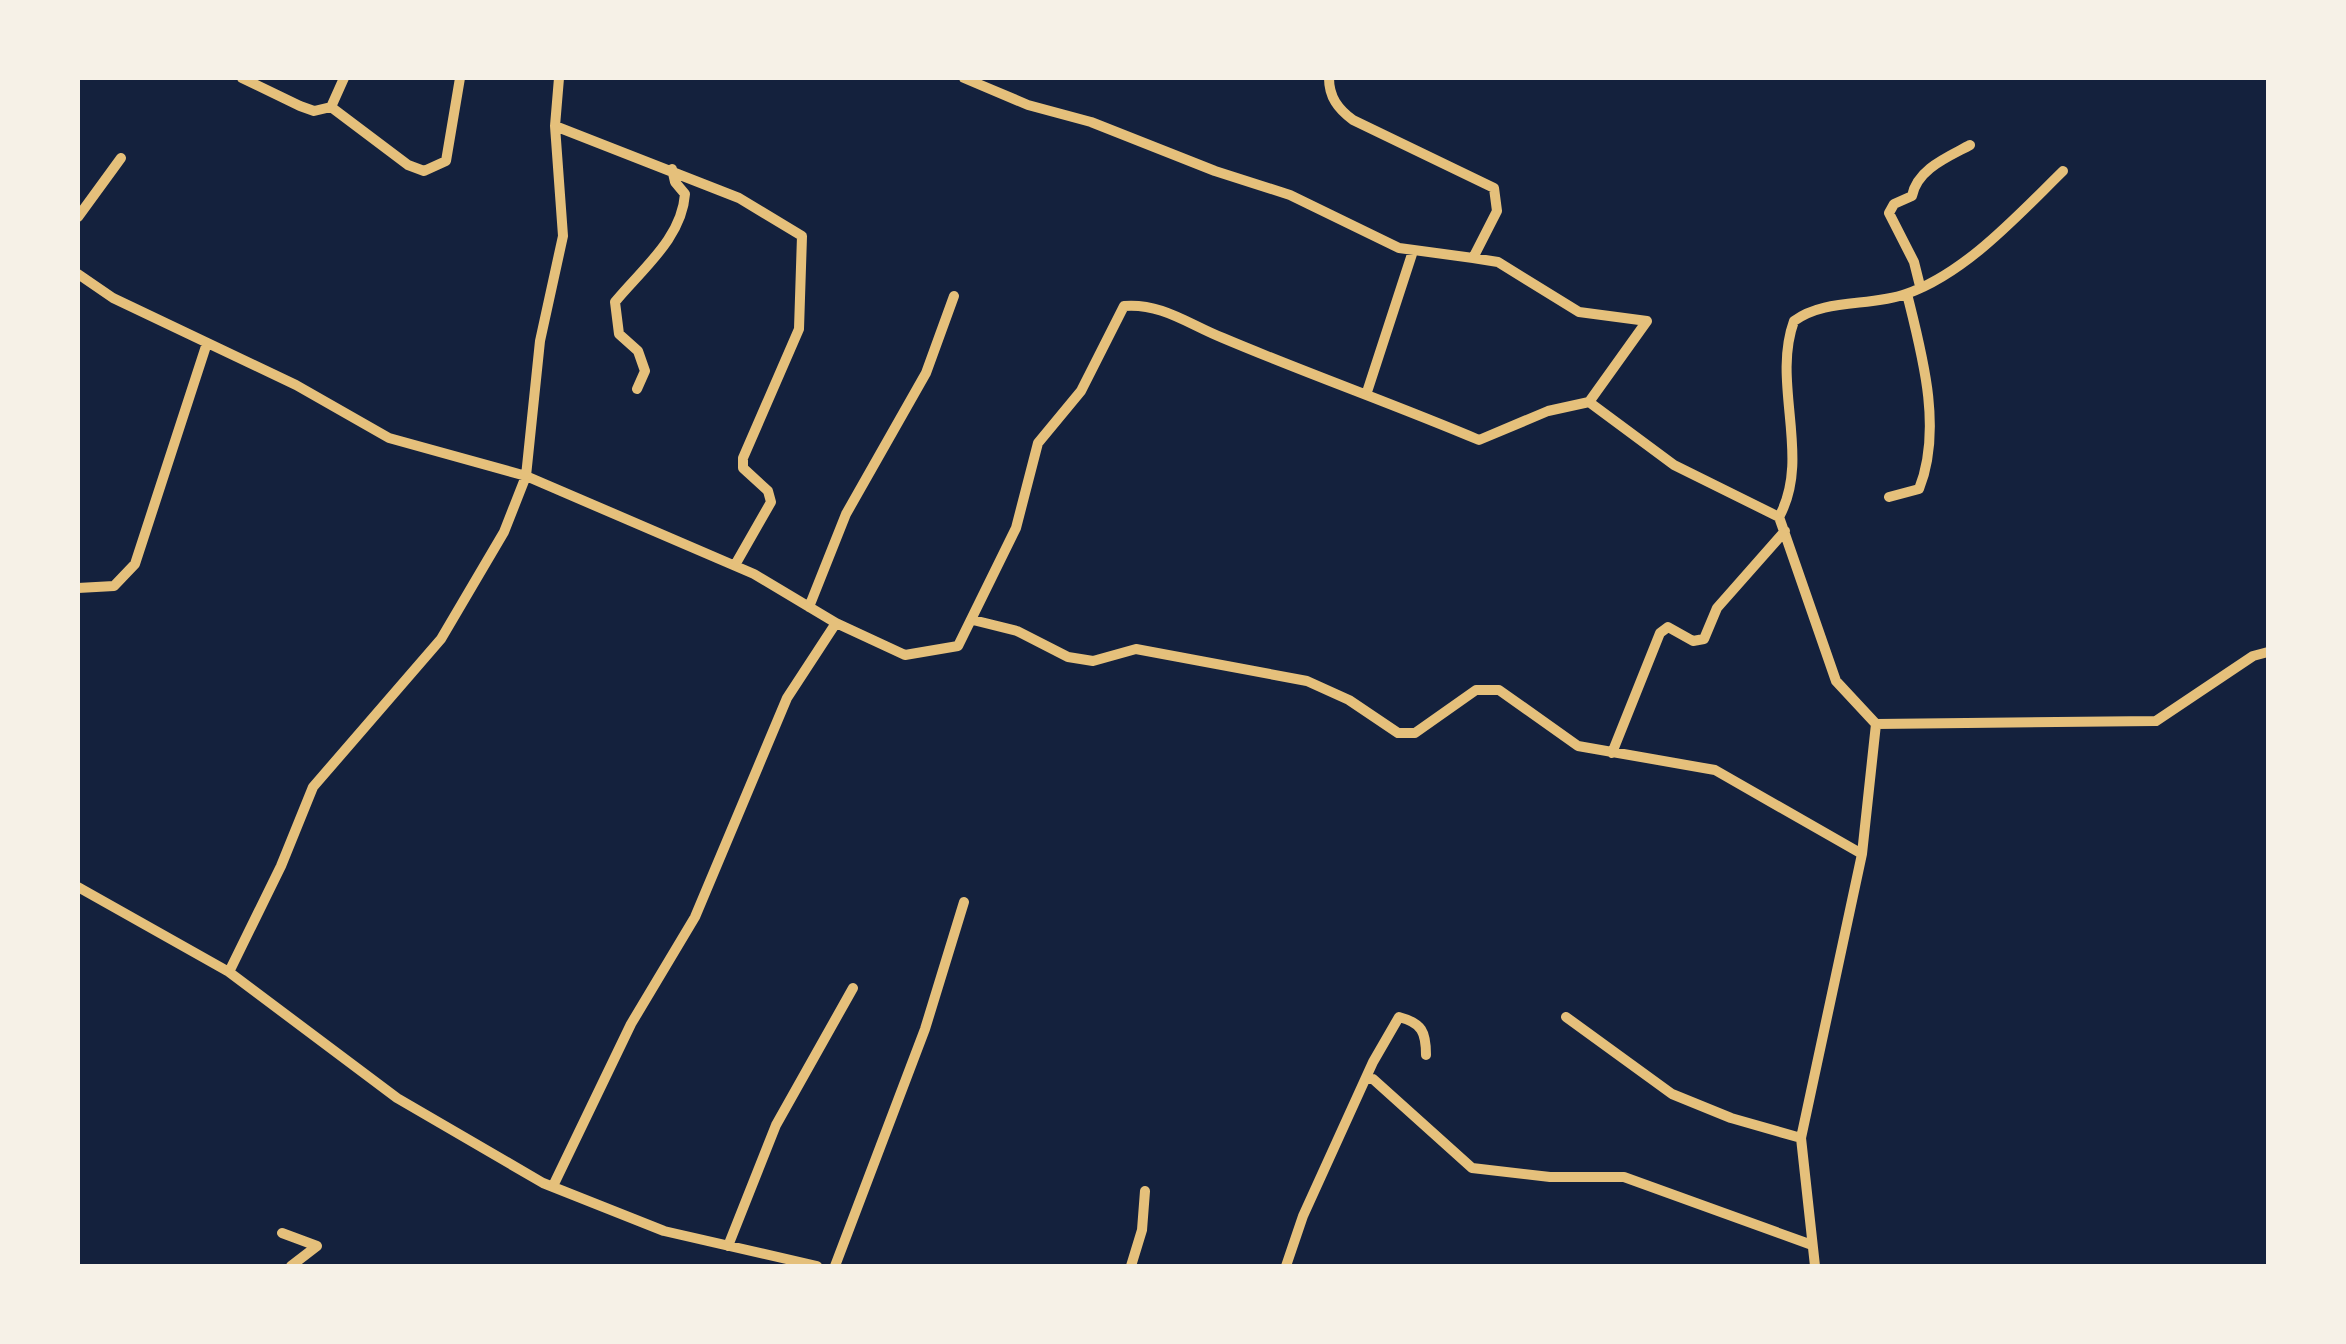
<svg xmlns="http://www.w3.org/2000/svg" width="2346" height="1344" font-family="'Open Sans',sans-serif">
<rect width="100%" height="100%" fill="#14213d"/>
<g fill="none" stroke-linecap="round" stroke-linejoin="round">
<path stroke="#e5c07b" stroke-width="10" d="M242,78L300,106L314,111L331,107L344,78
M559,78L555,126L563,236L540,341L526,476L504,532L441,639L313,787L281,866L229,972L397,1098L543,1183L664,1231L817,1266
M964,78L1028,105L1091,122L1215,171L1290,195L1399,248L1473,258L1497,211L1494,188L1353,120C1338,109 1329,97 1329,78
M331,107L408,165L424,171L446,161L460,78
M555,126L739,198L802,236L799,329L743,458V468L768,491L771,502L735,565
M78,217L121,158
M1473,258L1498,262L1579,312L1647,321L1589,402
M78,274L113,298L296,385L389,438L526,476L754,574L836,623L787,698L695,917L631,1024L553,1186
M1920,286L1914,262L1889,213L1894,204L1912,196C1917,169 1948,157 1970,145
M637,389L645,371L638,351L619,334L615,302C642,269 682,238 685,194L675,182L672,169
M1367,392L1413,251
M1889,497L1919,489C1943,429 1922,354 1907,294
M1779,517C1812,457 1771,384 1794,321C1825,298 1870,307 1906,294C1966,273 2018,215 2063,171
M78,588L114,586L135,564L207,343
M809,607L846,514L926,373L954,296
M973,620L1017,631L1068,657L1093,661L1136,649L1307,681L1349,700L1398,733H1415L1476,690H1499L1578,746L1715,770L1862,854
M836,623L905,655L958,646L1016,528L1038,443L1081,391L1124,306C1162,303 1188,324 1223,338C1308,374 1394,404 1479,440L1548,411L1589,402L1674,465L1779,517L1836,681L1876,724L1862,854L1801,1138L1815,1266
M1876,724L2156,721L2253,656L2268,652
M1612,753L1660,633L1668,627L1693,641L1704,639L1717,608L1785,531
M78,887L229,972
M1566,1017L1672,1094L1731,1118L1801,1138
M1366,1079H1373L1472,1168L1550,1177H1624L1812,1245
M282,1233L317,1246L291,1266
M728,1246L776,1125L853,988
M835,1266L925,1029L964,902
M1131,1266L1142,1230L1145,1191
M1286,1266L1303,1216L1373,1062L1399,1017C1422,1023 1426,1032 1426,1055"/>
</g>
<rect width="2346" height="1344" fill="none" stroke="#f6f1e7" stroke-width="160"/>
</svg>
